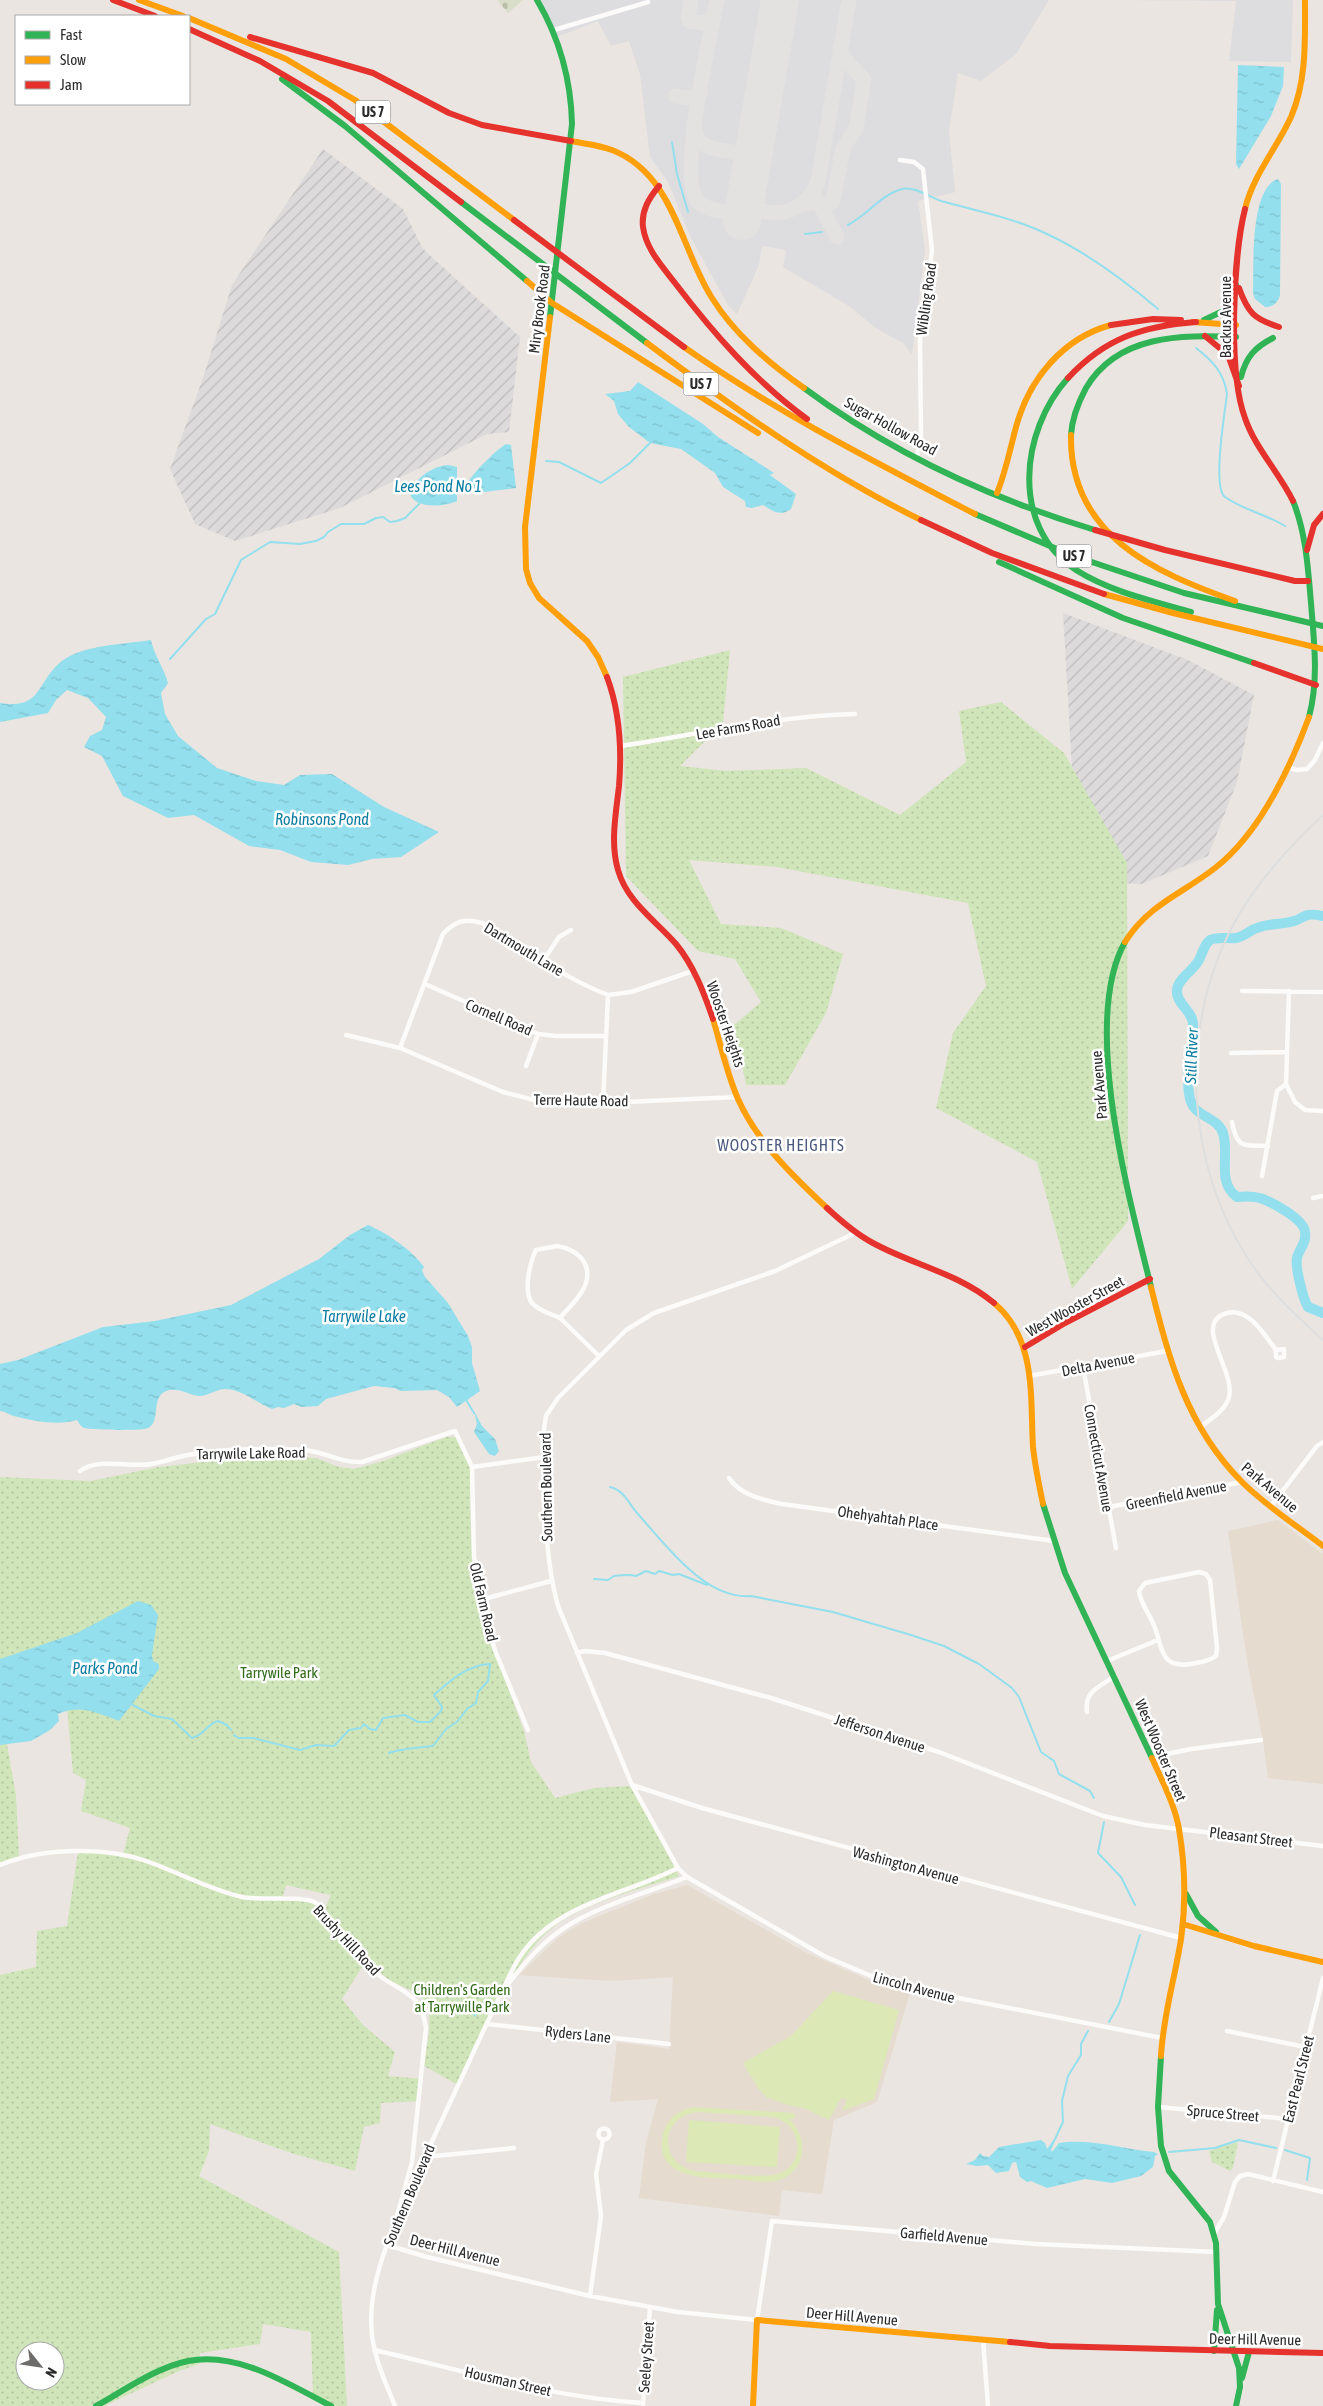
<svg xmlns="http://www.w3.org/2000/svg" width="1323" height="2406" font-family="'Asap Condensed',sans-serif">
<defs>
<pattern id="industrial-furrows" width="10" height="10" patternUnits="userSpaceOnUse" patternTransform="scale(1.25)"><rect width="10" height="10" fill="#dddadc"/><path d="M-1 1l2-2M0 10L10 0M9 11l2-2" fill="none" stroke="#bebbbd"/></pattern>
<pattern id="green-dots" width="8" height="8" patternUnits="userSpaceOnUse" patternTransform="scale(1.25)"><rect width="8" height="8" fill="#d0e5b9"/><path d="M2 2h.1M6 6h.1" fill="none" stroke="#b3c59f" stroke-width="1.8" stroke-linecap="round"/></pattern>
<pattern id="cemetery-stones" width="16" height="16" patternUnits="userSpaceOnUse" patternTransform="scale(1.25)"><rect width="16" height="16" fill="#d8dec8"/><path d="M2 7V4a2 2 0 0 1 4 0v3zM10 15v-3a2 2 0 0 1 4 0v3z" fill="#babfac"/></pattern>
<pattern id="water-ripples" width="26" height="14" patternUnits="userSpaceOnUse" patternTransform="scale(1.25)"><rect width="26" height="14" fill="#93dfed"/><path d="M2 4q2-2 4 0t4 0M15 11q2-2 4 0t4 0" fill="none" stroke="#7fc0cb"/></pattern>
</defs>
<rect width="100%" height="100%" fill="#eae5e0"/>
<path fill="url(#industrial-furrows)" d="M323,149L403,209L423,249L520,337L509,432L487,434L340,508L235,541L195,524L170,469L203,378L232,285Z
M1063,613L1188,660L1254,695L1237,782L1208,856L1142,884L1052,880L1075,821Z"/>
<path fill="#e5dbce" d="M1278,1520L1323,1554V1784L1268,1778L1263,1740L1248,1666L1228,1531Z
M687,1885L805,1952L871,1981L910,1993L877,2102L834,2120L822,2194L782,2190L779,2216L639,2198L646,2143L658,2099L610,2102L617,2042L669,2049L673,1977L612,1981L519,1975L559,1937L580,1924L654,1894Z"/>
<path fill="#dddcdf" d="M533,0H1049L1016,54L981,81L958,73L949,131L955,192L918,201L925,250L912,355L903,343L877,329L849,306L783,267L786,250L762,246L759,265L737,314L728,305L691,238L668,182L650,157L640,74L629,41L611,46L598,21L557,37Z
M1118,0H1293L1291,62L1229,61L1236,1Z"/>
<path fill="url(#green-dots)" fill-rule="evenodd" d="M730,650L723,723L680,766L727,771L806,768L900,815L966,762L959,711L1001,702L1064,753L1127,863L1128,1221L1072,1289L1037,1162L936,1108L953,1033L986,986L968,903L777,867L689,860L721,924L781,928L843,954L826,1013L785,1085H746L734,1025L761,1002L735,959L698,951L626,876L623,677Z
M446,1437H456L472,1471L470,1493L471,1533L482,1597L496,1656L524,1731L531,1762L555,1798L594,1788L631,1786L679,1876C641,1889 582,1903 552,1928C511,1961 482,2039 460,2086L424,2066C426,2049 432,2026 428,2009C425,1991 401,1988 389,1980C381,1974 374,1966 367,1959L342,1999L362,2024L395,2052L388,2076L422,2079L420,2101L381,2103L380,2123L364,2127L355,2171L291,2153L210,2124L209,2151L199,2176L339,2252L347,2406H334L313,2396L311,2332L263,2324L260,2344L200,2353L199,2364L179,2371L104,2406H0V1975L36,1967L37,1931L67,1926L78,1852L123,1855L130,1828L81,1811L86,1780L73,1773L67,1707L6,1739L16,1795L19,1859L0,1867V1477L91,1481L158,1467L259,1456L316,1458L339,1467L354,1469L383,1461ZM286,1885L330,1895H331L325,1908L302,1899L283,1896ZM25,2351H55V2381H25Z
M1238,2142L1233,2168L1230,2171L1212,2162L1209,2151Z"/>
<path fill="url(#cemetery-stones)" d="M497,0H523L508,13Z"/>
<path fill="#dce9b6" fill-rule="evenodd" d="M833,1991L899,2010L874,2099L842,2111L847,2100L841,2098L829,2120L806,2109L785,2104L766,2097L758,2088L743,2063L791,2036Z
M693,2107L795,2113V2119H789C809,2137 807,2171 779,2180C766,2184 750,2180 737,2179C708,2178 652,2180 663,2134C667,2119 678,2110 693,2107ZM699,2112L771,2117C802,2121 808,2165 777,2174C763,2179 712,2172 695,2171C657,2164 660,2114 699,2112Z
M689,2120L780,2127L777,2167L686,2162Z"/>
<path fill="url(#water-ripples)" d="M1238,65L1284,67L1283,86L1271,116L1239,169L1236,164Z
M1278,179L1281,184L1280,295C1278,303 1273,307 1265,307L1255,299L1253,293C1254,269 1249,188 1278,179Z
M638,382L703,424L718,437L774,473L770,475L796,494L791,509C780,517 773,511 763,505L752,508L746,507L745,501L723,487L715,473L681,449L650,443L629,427L618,414L614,401L605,394L630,391Z
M506,444L511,445L516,488L484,492L467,486C467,478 497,449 506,444Z
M448,465L457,467V501C444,507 415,509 410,494C414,479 432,466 448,465Z
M151,640C154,655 164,668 168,683L161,693L165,714L178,736L217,768L256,781L284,785L300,775L332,774L384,807L439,832L401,857L372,859L348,865L311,862L280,850L249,846L194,815L168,818L123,796L102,756L84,747L90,736L102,730L106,717L88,698L67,690L56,700L48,713L0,722V703C43,710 36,681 62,661C82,645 126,644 151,640Z
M368,1225C387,1233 412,1250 424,1267L422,1270L425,1277L448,1303L468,1336L472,1347V1363L480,1391L457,1407L449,1397L437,1390L401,1391L394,1388L374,1386L326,1399L318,1406L301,1407L294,1404L284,1408L278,1407L272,1409C258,1404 242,1389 225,1389C217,1389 208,1396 199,1396C189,1395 180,1388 169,1390C149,1395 162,1422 148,1428C143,1431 91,1430 84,1428C80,1426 79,1423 77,1420C58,1426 33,1421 14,1416C9,1415 5,1411 0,1411V1364L18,1360L103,1327L155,1321L231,1305L319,1259L350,1235Z
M474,1411L482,1426L495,1439L499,1451L495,1456L489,1454L474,1432L477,1424Z
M138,1601L151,1605L158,1615L152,1655L153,1661L159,1664V1669L119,1721C97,1713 81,1704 58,1714L59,1721L50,1730L31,1741L0,1745V1659L77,1633Z
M476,2003L480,2004L481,2008L475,2017L470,2012L472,2005Z
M1054,2139H1056L1051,2150L1052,2152L1059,2143C1088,2138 1124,2149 1154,2152L1158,2154L1155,2156L1153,2167L1141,2176L1112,2183L1085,2179L1047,2188L1031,2181L1027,2182L1020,2177L1016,2162L1012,2163L1009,2171L996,2173L988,2165L977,2166L966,2164L975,2160L980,2153L983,2156L989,2157L999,2147L1041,2140L1045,2143L1047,2149Z"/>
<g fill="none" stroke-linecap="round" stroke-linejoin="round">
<path stroke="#93dfed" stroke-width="2" d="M672,142L677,174L688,212
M848,225C866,216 882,194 902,189C915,186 929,197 941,201C977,211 1014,218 1047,234C1088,253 1124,280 1158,309
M805,234L822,232
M1196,348C1213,361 1224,373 1227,394C1225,411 1212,488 1225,497C1243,510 1266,514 1285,526
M546,461L559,462L601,483L630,463L650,443
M455,484L468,483
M170,659L206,619L215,614L241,560L270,542L300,544L316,541L324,537L328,532L341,524H364L376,518L383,517L390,522L397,521L405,518L419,504
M466,1400L474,1413
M610,1487C624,1490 629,1504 637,1513C665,1544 705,1600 751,1596L833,1612L911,1635L944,1646L979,1664L1012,1688L1019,1697L1041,1752L1054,1761L1059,1774L1090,1791L1094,1798
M594,1579L608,1580L614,1576C621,1575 630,1574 636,1576L646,1571L655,1574L659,1571L673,1575L679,1574L707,1585
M131,1704L154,1716L172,1719L192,1738C203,1736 207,1724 218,1721L227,1725L231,1730
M234,1735L238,1738H253L300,1750L316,1745L334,1746L349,1730L361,1728L364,1724L370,1729L376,1730L383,1718L405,1715L418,1722H430L441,1711L442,1707L434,1695C450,1681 467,1665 490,1664L488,1681L478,1692L476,1703L467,1709L457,1722L446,1729L433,1746C423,1747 397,1749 389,1753
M1104,1822L1098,1853L1121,1877L1135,1905
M1109,2022L1119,2004L1140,1935
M1055,2139L1063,2122L1062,2101L1068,2076L1081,2055V2044L1088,2031
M1285,2150L1310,2158L1307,2180
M1169,2152L1215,2148L1239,2140L1276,2148"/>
<path stroke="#93dfed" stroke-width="10" d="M1323,916C1318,915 1312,914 1308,915C1303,916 1299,920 1294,921C1282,925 1268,923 1257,928C1250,930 1244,937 1236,938C1228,939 1218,936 1210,940C1203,945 1202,957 1197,963C1191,972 1178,979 1177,990C1175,1003 1193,1011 1193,1024C1194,1050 1184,1073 1190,1099C1195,1118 1217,1116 1223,1133C1230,1154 1216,1182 1237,1197C1245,1196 1252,1196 1260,1198C1272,1202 1304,1219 1305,1232C1307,1243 1299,1249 1297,1258C1295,1267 1303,1299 1308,1307L1323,1313"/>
<path stroke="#e4e2e0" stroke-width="15" d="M691,0L688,18L689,21L704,23L714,16
M717,0C710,37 678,174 697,200C703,208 712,210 721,211C733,214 739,208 746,199
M675,96L691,98L701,92
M695,129C697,147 711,148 727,151C733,152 738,154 743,152C752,149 754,141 757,133
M746,195L757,209C782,220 808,207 818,182L849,0
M818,201L837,237
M802,204L813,202L825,207L833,201L843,148L856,128L864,80L843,57L840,50"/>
<path stroke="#e4e2e0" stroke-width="38" d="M742,221L780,0"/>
<path stroke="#fcfbfa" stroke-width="4.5" d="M554,30L648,2
M900,160L914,162L923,169L932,250L920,340L921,437L917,456
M621,746C699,734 776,716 855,714
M1287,767L1297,770L1307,769L1315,760L1323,743
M543,961L559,937L571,930
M425,984L538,1034L556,1036H606
M1242,991L1323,992
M1289,991L1286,1084L1295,1102L1305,1110L1323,1111
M346,1035L400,1048L503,1092L538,1101L603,1103L737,1097
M400,1048L443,934C455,921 465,918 482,923C524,947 563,978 608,995
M1231,1053L1286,1052
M526,1066L538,1034
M603,1103L608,995L631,992L693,971
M1232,1122C1237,1149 1243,1145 1268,1146
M1262,1176L1277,1091L1286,1084
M1313,1198L1323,1196
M855,1233L775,1271L654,1313L626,1330L558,1398L546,1416L544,1429C546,1488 542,1549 558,1606L632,1785L678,1868L687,1877L824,1956L876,1978L923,1991L1162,2038
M557,1246C576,1249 592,1262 586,1283C582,1296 568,1308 560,1318C551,1314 539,1311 532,1303C523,1291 530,1262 536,1250Z
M560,1318L599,1356
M1083,1367L1116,1548
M1029,1376L1167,1351
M1200,1427C1211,1419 1225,1411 1229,1397C1236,1371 1191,1323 1227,1313C1249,1307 1265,1336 1276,1350V1357L1279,1358L1284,1357V1349L1276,1350
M472,1467L545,1457
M80,1471C98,1457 130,1468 151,1464C164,1462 176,1457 188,1455C223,1449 267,1448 303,1450C324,1451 339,1463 362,1462L455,1431L472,1467L474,1557L484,1617L496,1653L528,1730
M729,1478C740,1495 763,1500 782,1504L1054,1541
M1271,1506L1317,1446L1323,1442
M1109,1507L1242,1482
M1199,1572L1206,1574L1210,1580L1217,1648L1216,1656C1208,1662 1200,1662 1191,1664C1158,1669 1163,1645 1153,1623C1148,1612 1140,1602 1139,1591L1145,1583Z
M480,1600L551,1581
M577,1653L585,1651L605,1653L771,1698L939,1752L1103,1816L1145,1825L1323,1846
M1107,1661L1158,1640
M1087,1712C1084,1691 1099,1687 1115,1676
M1152,1757L1191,1749L1261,1740
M632,1785L702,1808L1181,1938
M0,1865C41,1848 104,1846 146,1861C178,1872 208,1889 242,1897C261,1901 305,1895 316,1903C327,1911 344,1939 354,1951C362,1960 371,1970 381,1977C406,1994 421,1994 426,2028L412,2162L397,2216
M508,1984C526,1961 546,1938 572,1923C607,1903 649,1892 687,1877
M487,2024L669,2044
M1227,2031L1305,2047
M1158,2107L1288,2119
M598.5 2134a5.5 5.5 0 1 1 11 0a5.5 5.5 0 1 1-11 0Z
M425,2157L514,2148
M1273,2181L1323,1978
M401,2208L501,1993C507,1982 512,1969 519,1958C555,1903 623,1896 678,1868
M1214,2234L1224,2217L1235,2182L1240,2176L1248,2174L1323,2192
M387,2245L427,2257L590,2296L678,2312L757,2320L772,2221L1036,2244L1217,2252
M590,2296L601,2216L596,2174L603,2140
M983,2340L988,2406
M374,2350C462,2370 552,2398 643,2403
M643,2405L650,2307
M395,2406C388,2388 379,2370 375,2351C363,2306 381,2258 398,2215"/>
<path stroke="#30b455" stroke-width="6" d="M537,0C560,39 571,79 572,124L550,317
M282,79L345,126L527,281
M461,202L647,343
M1204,320L1223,311L1236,285
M1241,377C1246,357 1255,347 1273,338
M1068,378C1020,431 1010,527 1076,570C1111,592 1152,601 1191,612
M804,388C890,452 992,499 1095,530
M1071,435C1072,418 1078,403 1086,388C1118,334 1181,335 1236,337
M1293,501C1306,533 1308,568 1311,603C1314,642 1319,679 1309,717
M975,514L1071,555L1184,593L1323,626
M999,562L1123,618L1254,663
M1125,942C1080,1022 1130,1201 1151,1287
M1043,1504L1065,1573L1152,1758
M1186,1894L1198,1916L1216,1932
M1161,2056L1158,2107L1161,2146L1169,2171L1210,2222L1216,2243L1218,2304L1239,2368L1240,2387L1236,2406
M1214,2351L1217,2310
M1242,2378L1249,2352
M96,2406C125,2390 155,2368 188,2361C238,2351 288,2384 331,2406"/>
<path stroke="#ff9f0a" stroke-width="6" d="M139,0L183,16
M189,18L286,59L355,100L514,220
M571,141C585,144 599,145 612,150C674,174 680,248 712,298C735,335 769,363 804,388
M1245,209C1253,175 1277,148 1291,117C1307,80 1305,39 1305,0
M527,281L552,303L758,433
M550,317L525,527L526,569L530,583L539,598L587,641L598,657L607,677
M1193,322L1236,325
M647,343C735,409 823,472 921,520
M684,347C776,412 875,462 975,514
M1071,435C1069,535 1154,572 1235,601
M997,493C1006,471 1010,449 1016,427C1029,379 1063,338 1111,325
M1104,594L1173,613L1323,649
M1125,942C1149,904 1182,894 1215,868C1259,834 1290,768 1309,717
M713,1019C721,1046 727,1074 738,1099C757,1142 794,1177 827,1208
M1151,1287C1169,1360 1187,1427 1242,1482C1266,1506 1296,1525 1323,1546
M994,1303C1037,1339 1030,1397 1033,1447C1035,1466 1039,1485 1043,1504
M1152,1758C1162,1781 1175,1805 1179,1829C1185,1865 1186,1904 1181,1939C1175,1978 1163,2016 1161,2056
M1183,1924L1254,1946L1323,1962
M753,2406L757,2320L1010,2342"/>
<path stroke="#e5322d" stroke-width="6" d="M113,0L155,16
M189,29L260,61L328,101L461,202
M250,37L373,73L449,113L482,125L571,141
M659,186C649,198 641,211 643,227C646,249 662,266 675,283C714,334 755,381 807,419
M1245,209C1233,256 1228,373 1245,418C1255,448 1279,472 1293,501
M514,220L684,347
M1239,288C1248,313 1254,319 1279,327
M1111,325L1153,319L1181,320
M1205,336L1228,355L1239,386
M1068,378C1105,338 1143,326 1196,322
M921,520L992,553L1104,594
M1095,530L1165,550L1295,581H1308
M1307,550L1314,525L1323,514
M1254,663L1316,685
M607,677C620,712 622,749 619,786C616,813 610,843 618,870C627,902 655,920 676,944C694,966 704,993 713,1019
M827,1208C842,1222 856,1234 873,1243C913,1265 958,1273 994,1303
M1025,1347L1065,1323L1150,1279
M1010,2342L1050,2346L1323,2353"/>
<path stroke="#dededf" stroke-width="2" d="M1323,815C1291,845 1262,876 1240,913C1176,1020 1183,1168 1255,1269C1274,1296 1299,1318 1323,1340"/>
</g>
<g text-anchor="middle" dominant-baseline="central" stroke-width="5" stroke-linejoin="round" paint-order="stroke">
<g fill="#fff" stroke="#6b6b6b" stroke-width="1">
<rect x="355.5" y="100.5" width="35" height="23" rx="4"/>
<rect x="683.5" y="372.5" width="35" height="23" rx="4"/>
<rect x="1056.5" y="544.5" width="35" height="23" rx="4"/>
</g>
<g font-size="14" font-weight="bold" fill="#2b2b2b">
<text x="373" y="112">US 7</text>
<text x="701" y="384">US 7</text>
<text x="1074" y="556">US 7</text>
</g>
<g font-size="15" fill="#2b2b2b" stroke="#fff">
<text transform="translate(926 299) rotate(-82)">Wibling Road</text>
<text transform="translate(539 309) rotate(-83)">Miry Brook Road</text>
<text transform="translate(1225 317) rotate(-90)">Backus Avenue</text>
<text transform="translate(891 426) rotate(29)">Sugar Hollow Road</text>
<text transform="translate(738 727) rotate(-10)">Lee Farms Road</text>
<text transform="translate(524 949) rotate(31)">Dartmouth Lane</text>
<text transform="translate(499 1017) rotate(23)">Cornell Road</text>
<text transform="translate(726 1024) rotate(71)">Wooster Heights</text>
<text transform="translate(1099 1085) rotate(-95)">Park Avenue</text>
<text transform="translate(581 1100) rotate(1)">Terre Haute Road</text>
<text transform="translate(1075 1306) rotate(-29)">West Wooster Street</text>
<text transform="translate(1098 1364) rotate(-11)">Delta Avenue</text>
<text transform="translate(251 1453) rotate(-1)">Tarrywile Lake Road</text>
<text transform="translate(1099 1458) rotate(80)">Connecticut Avenue</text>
<text transform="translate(546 1487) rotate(-91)">Southern Boulevard</text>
<text transform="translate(1270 1487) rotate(40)">Park Avenue</text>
<text transform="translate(1176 1495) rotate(-11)">Greenfield Avenue</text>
<text transform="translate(888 1518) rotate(8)">Ohehyahtah Place</text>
<text transform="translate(484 1602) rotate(77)">Old Farm Road</text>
<text transform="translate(880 1733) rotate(18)">Jefferson Avenue</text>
<text transform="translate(1161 1750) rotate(67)">West Wooster Street</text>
<text transform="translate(1251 1837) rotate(7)">Pleasant Street</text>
<text transform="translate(906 1865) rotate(15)">Washington Avenue</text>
<text transform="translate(347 1940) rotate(47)">Brushy Hill Road</text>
<text transform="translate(914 1987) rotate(15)">Lincoln Avenue</text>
<text transform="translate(578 2034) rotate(6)">Ryders Lane</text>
<text transform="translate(1298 2079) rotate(-76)">East Pearl Street</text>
<text transform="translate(1223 2113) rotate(5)">Spruce Street</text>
<text transform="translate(409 2195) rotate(-67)">Southern Boulevard</text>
<text transform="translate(944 2236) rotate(5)">Garfield Avenue</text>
<text transform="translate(455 2250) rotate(14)">Deer Hill Avenue</text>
<text transform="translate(852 2316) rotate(5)">Deer Hill Avenue</text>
<text transform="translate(1255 2339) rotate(1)">Deer Hill Avenue</text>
<text transform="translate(646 2357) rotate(-86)">Seeley Street</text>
<text transform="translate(508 2381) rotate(13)">Housman Street</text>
</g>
<g font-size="15" fill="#336b19" stroke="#fff">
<text x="279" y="1672">Tarrywile Park</text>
<text x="462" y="1989">Children's Garden<tspan x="462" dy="17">at Tarrywille Park</tspan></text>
</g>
<g font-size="16" font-style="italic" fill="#0a7da1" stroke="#fff">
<text x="438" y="486">Lees Pond No 1</text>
<text x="322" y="819">Robinsons Pond</text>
<text transform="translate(1191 1056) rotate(-88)">Still River</text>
<text x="364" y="1316">Tarrywile Lake</text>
<text x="105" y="1668">Parks Pond</text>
</g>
<g font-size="16" letter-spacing="1" fill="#4a597e" stroke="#fff">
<text x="781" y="1145">WOOSTER HEIGHTS</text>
</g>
</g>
<rect x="15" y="15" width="175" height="90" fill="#ffffff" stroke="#aaaaaa"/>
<rect x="25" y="31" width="25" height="8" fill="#30b455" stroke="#aaaaaa"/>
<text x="60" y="40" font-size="15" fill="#2b2b2b">Fast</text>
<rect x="25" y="56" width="25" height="8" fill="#ff9f0a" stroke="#aaaaaa"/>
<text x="60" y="65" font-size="15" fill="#2b2b2b">Slow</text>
<rect x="25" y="81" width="25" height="8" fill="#e5322d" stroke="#aaaaaa"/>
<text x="60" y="90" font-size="15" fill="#2b2b2b">Jam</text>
<g transform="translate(40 2366) rotate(120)"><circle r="24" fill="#ffffff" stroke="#aaaaaa"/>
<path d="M0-4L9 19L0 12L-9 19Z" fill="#6e6c6a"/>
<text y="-8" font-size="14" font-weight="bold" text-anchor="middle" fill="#2b2b2b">N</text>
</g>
</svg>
